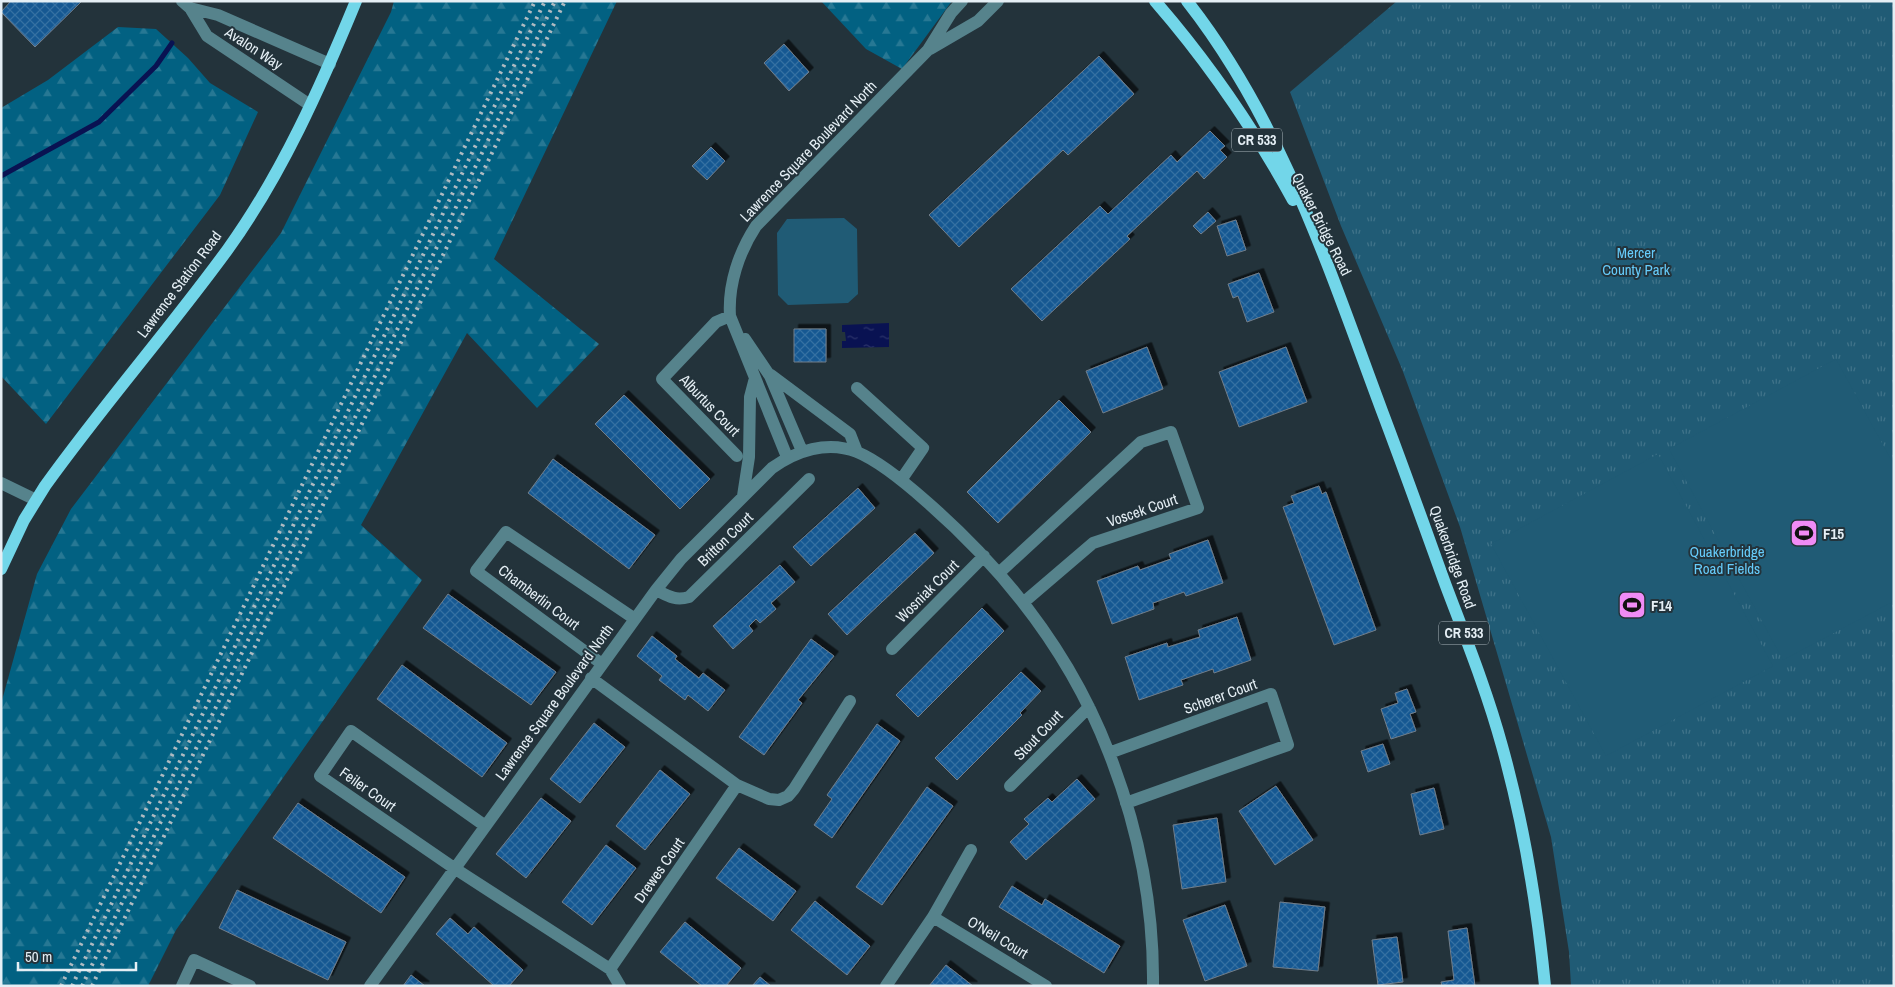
<svg xmlns="http://www.w3.org/2000/svg" width="1895" height="987" font-family="'Archivo Narrow',sans-serif">
<defs>
<pattern id="grass-tufts" width="24" height="20" patternUnits="userSpaceOnUse" patternTransform="scale(1.25)"><rect width="24" height="20" fill="#205b75"/><path d="M3 7l-1-3M5 7V3M7 7l1-3M15 17l-1-3M17 17v-4M19 17l1-3" fill="none" stroke="#407389"/></pattern>
<pattern id="forest-firs" width="22" height="20" patternUnits="userSpaceOnUse" patternTransform="scale(1.25)"><rect width="22" height="20" fill="#026182"/><path d="M5 1l3.5 6h-7zM16 11l3.5 6h-7z" fill="#277894"/></pattern>
<pattern id="water-ripples" width="26" height="14" patternUnits="userSpaceOnUse" patternTransform="scale(1.25)"><rect width="26" height="14" fill="#091252"/><path d="M2 4q2-2 4 0t4 0M15 11q2-2 4 0t4 0" fill="none" stroke="#2d356c"/></pattern>
<pattern id="building-cross-hatch" width="8" height="8" patternUnits="userSpaceOnUse" patternTransform="scale(1.25)"><rect width="8" height="8" fill="#145892"/><path d="M0 0l8 8M0 8l8-8" fill="none" stroke="#3670a2"/></pattern>
<filter id="shadow"><feDropShadow dx="4.5" dy="-4.5" stdDeviation="0" flood-color="#0009"/></filter>
</defs>
<rect width="100%" height="100%" fill="#23333b"/>
<path fill="url(#grass-tufts)" d="M1397,1H1894V986H1571L1569,952L1551,837L1460,527L1402,369L1341,226L1290,92Z"/>
<path fill="url(#forest-firs)" d="M394,1H617L494,259L599,344L537,408L467,333L361,525L422,580L176,930L148,986H1V704L37,574L71,509L281,233L391,12Z
M821,1H952L902,69L866,49Z
M118,27L156,29L188,58L210,83L258,112L220,195L46,424L1,376V108L48,80Z"/>
<path fill="#205b75" d="M844,218L857,229L858,294L848,303L788,305L778,295L777,233L787,219Z
M1836,359L1894,465V601L1783,660L1669,449Z
M1658,454L1773,666L1606,756L1491,544Z"/>
<path fill="url(#water-ripples)" d="M889,323V347L842,348V341H846L845,332H842V325Z"/>
<g fill="none" stroke-linecap="round" stroke-linejoin="round">
<path stroke="#091252" stroke-width="5" d="M1,176L99,122L156,66L172,43"/>
</g>
<path fill="url(#building-cross-hatch)" stroke="#717e8b" filter="url(#shadow)" d="M11,1H82L35,47L1,12Z
M784,44L809,72L789,91L764,63Z
M1099,56L1134,94L1068,155L1063,150L959,247L929,215Z
M1210,131L1225,146L1220,150L1227,157L1204,179L1197,171L1127,236L1130,239L1042,321L1011,289L1100,206L1108,214L1171,155L1177,162Z
M711,147L725,161L707,180L692,166Z
M1208,212L1216,221L1201,234L1193,226Z
M1236,220L1246,250L1227,256L1217,226Z
M1259,273L1274,312L1247,322L1238,296L1233,298L1228,284Z
M794,329H826V362H794Z
M1147,347L1163,389L1103,413L1086,371Z
M1286,347L1307,402L1239,427L1219,372Z
M624,395L710,479L680,509L595,424Z
M1059,400L1091,432L998,523L967,492Z
M553,459L655,535L629,569L528,493Z
M1319,486L1322,494L1326,492L1376,630L1334,645L1283,507L1294,503L1291,496Z
M858,488L875,508L811,566L793,547Z
M915,533L934,553L847,635L828,614Z
M1208,540L1223,583L1186,596L1184,592L1153,603L1154,609L1112,624L1097,581L1138,566L1140,570L1171,559L1169,554Z
M780,565L795,582L771,603L776,609L760,623L756,619L749,626L753,631L733,649L713,626Z
M448,594L556,672L531,705L423,628Z
M982,608L1004,631L918,717L896,695Z
M1237,617L1251,660L1214,673L1213,669L1181,680L1183,685L1139,700L1125,657L1167,643L1168,647L1200,637L1198,630Z
M652,636L677,656L675,659L699,678L703,673L725,690L708,711L688,695L685,700L659,680L662,676L637,656Z
M811,639L834,656L798,700L802,703L764,755L739,737Z
M402,665L507,743L482,777L377,699Z
M1021,672L1041,691L1020,713L1022,715L957,780L935,758Z
M1407,689L1416,712L1410,714L1416,731L1391,739L1381,709L1398,703L1395,693Z
M594,723L625,747L580,803L550,779Z
M877,724L900,741L832,838L814,825L832,799L827,795Z
M1383,744L1390,764L1368,772L1361,751Z
M660,770L690,794L645,850L616,826Z
M1077,779L1095,799L1026,860L1010,842L1029,824L1024,819L1048,798L1052,802Z
M1276,786L1313,840L1275,865L1239,811Z
M927,787L953,806L882,905L856,887Z
M1434,788L1444,829L1420,835L1411,794Z
M541,798L571,821L526,878L496,854Z
M298,803L405,877L381,913L273,838Z
M1217,818L1226,882L1182,889L1173,825Z
M606,845L636,868L592,925L562,902Z
M739,848L796,891L773,921L716,878Z
M1012,886L1042,905L1045,899L1120,946L1104,973L999,907Z
M237,890L346,942L328,980L219,928Z
M815,901L870,946L847,975L791,930Z
M1280,902L1325,907L1318,971L1273,967Z
M1225,905L1247,966L1205,981L1183,920Z
M450,918L468,934L474,927L523,970L509,986H494L436,934Z
M685,922L741,968L726,986H702L660,952Z
M1467,928L1475,986H1442L1441,982L1454,980L1448,931Z
M1397,937L1403,982L1378,985L1372,940Z
M946,965L973,986H929Z
M411,975L425,986H403Z
M760,977L771,986H752Z"/>
<g fill="none" stroke-linecap="round" stroke-linejoin="round">
<path stroke="#56838c" stroke-width="12" d="M182,1L190,8L207,36L310,105
M190,8L218,15L330,64
M930,49L978,21L998,1
M730,316L716,322L662,379L737,456
M745,339L770,376L802,451
M771,375L850,434L857,452
M857,388L923,448L901,480
M787,457L730,316C728,284 739,252 756,226L928,50L951,13L962,1
M1,483L36,500
M743,496L749,457L750,397L755,378
M1000,572L1141,442L1171,432L1198,508L1093,543L1024,602
M656,590C668,596 675,601 689,597L809,479
M892,649L984,556
M602,664L476,571L506,532L635,619
M591,678L737,785L769,799L779,800L788,796L794,789L850,701
M1109,753L1271,694L1288,745L1126,803
M1010,786L1089,707
M484,825L351,731L320,776L454,868L610,969L620,986
M933,917L1046,986
M610,969L737,785
M182,986L194,960L250,986
M370,986L656,590L681,559L772,468C796,451 827,440 857,452C879,461 909,486 927,502C1007,572 1071,654 1109,753C1138,827 1154,907 1153,986
M886,986L933,917L971,850"/>
<path stroke="#72d6e9" stroke-width="12" d="M1155,1C1208,62 1254,129 1293,200
M1187,1C1282,122 1329,269 1382,411C1404,469 1425,528 1446,586C1466,639 1487,691 1502,746C1524,825 1537,904 1545,986
M1,569L24,520L45,486C103,405 169,330 228,249C282,174 321,86 356,1"/>
<path stroke="#aebac1" stroke-width="4" stroke-dasharray="2.5 5" stroke-linecap="butt" d="M61,986L535,1
M72,986L545,1
M82,986L555,1
M92,986L565,1"/>
</g>
<defs>
<g id="stadium-square" transform="scale(1.4375)"><rect x="-9" y="-9" width="18" height="18" rx="4" fill="#f08bf5" stroke="#23333b"/><path d="M0-5a6.5 5 0 1 0 0 10a6.5 5 0 1 0 0-10ZM-3.5-1.8h7v3.6h-7Z" fill="#111"/></g>
</defs>
<g fill-rule="evenodd">
<use href="#stadium-square" x="1804" y="533"/>
<use href="#stadium-square" x="1632" y="605"/>
</g>
<g text-anchor="middle" dominant-baseline="central" stroke-width="4" stroke-linejoin="round" paint-order="stroke">
<g fill="#23333b" stroke="#abb7bd" stroke-width="1">
<rect x="1232" y="128.5" width="50" height="23" rx="4"/>
<rect x="1439" y="621.5" width="50" height="23" rx="4"/>
</g>
<g font-size="14" font-weight="bold" fill="#e5eff5">
<text x="1257" y="140">CR 533</text>
<text x="1464" y="633">CR 533</text>
</g>
<g font-size="15" fill="#e5eff5" stroke="#23333b">
<text transform="translate(254 48) rotate(33)">Avalon Way</text>
<text transform="translate(808 151) rotate(-46)">Lawrence Square Boulevard North</text>
<text transform="translate(1322 224) rotate(63)">Quaker Bridge Road</text>
<text transform="translate(179 284) rotate(-53)">Lawrence Station Road</text>
<text transform="translate(710 405) rotate(46)">Alburtus Court</text>
<text transform="translate(1142 510) rotate(-19)">Voscek Court</text>
<text transform="translate(725 539) rotate(-44)">Britton Court</text>
<text transform="translate(1453 557) rotate(70)">Quakerbridge Road</text>
<text transform="translate(927 591) rotate(-45)">Wosniak Court</text>
<text transform="translate(539 597) rotate(37)">Chamberlin Court</text>
<text transform="translate(1220 696) rotate(-20)">Scherer Court</text>
<text transform="translate(554 702) rotate(-54)">Lawrence Square Boulevard North</text>
<text transform="translate(1038 735) rotate(-46)">Stout Court</text>
<text transform="translate(368 789) rotate(35)">Feiler Court</text>
<text transform="translate(659 870) rotate(-55)">Drewes Court</text>
<text transform="translate(998 937) rotate(31)">O'Neil Court</text>
</g>
<g font-size="15" fill="#66ccfb" stroke="#23333b">
<text x="1636" y="252">Mercer<tspan x="1636" dy="17">County Park</tspan></text>
<text x="1727" y="551">Quakerbridge<tspan x="1727" dy="17">Road Fields</tspan></text>
</g>
<g font-size="15" font-weight="bold" fill="#e5eff5" stroke="#23333b" text-anchor="start">
<text x="1823" y="533">F15</text>
<text x="1651" y="605">F14</text>
</g>
</g>
<rect width="1895" height="987" fill="none" stroke="#e5eff5" stroke-width="5"/>
<path d="M18 962v8h118v-8" fill="none" stroke="#e5eff5" stroke-width="2.5"/>
<text x="25" y="962" font-size="15" fill="#e5eff5" stroke="#23333b" stroke-width="4" paint-order="stroke">50 m</text>
</svg>
